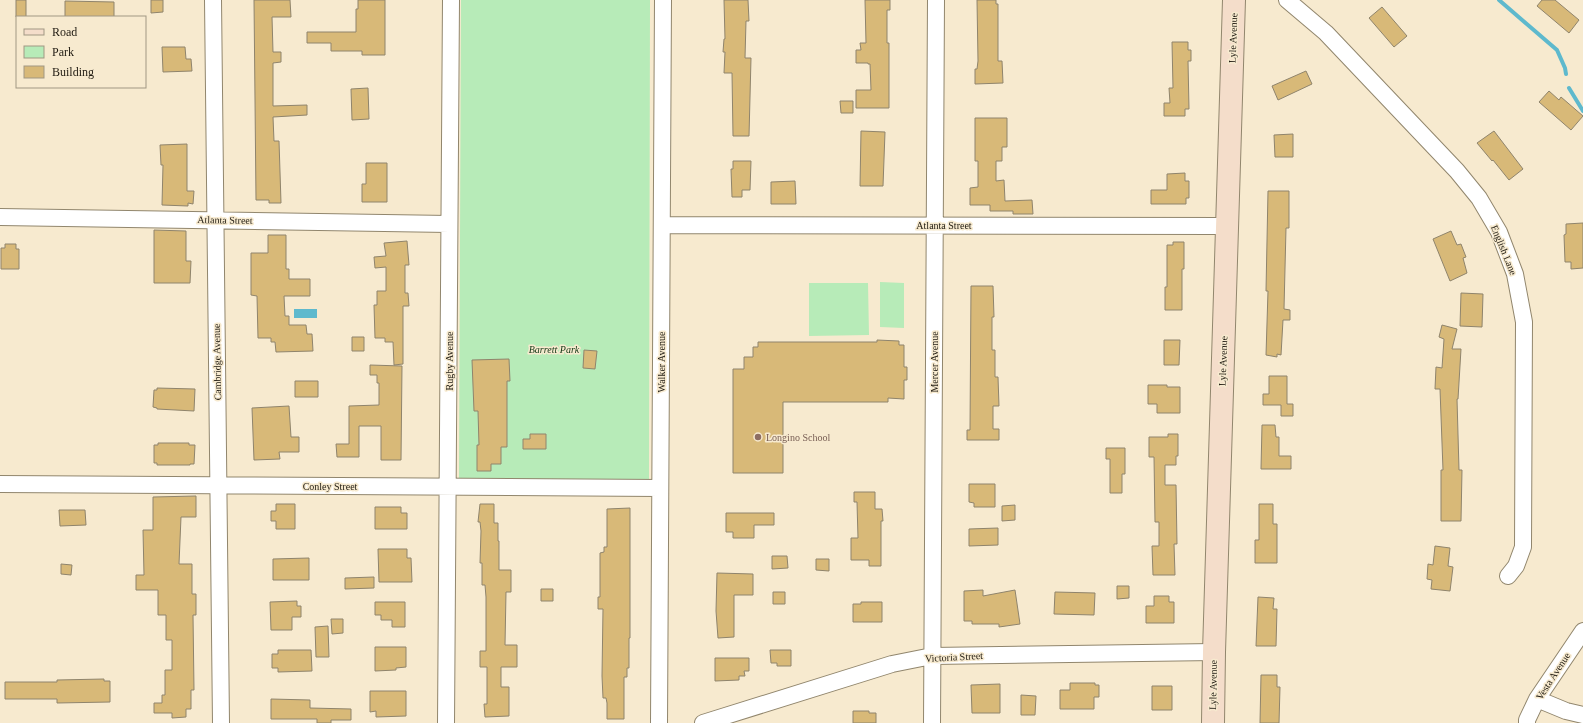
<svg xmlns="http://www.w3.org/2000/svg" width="1583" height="723" font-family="Georgia,serif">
<rect width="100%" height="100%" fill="#f7eacf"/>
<path fill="#b7ebb8" d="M461,0H650L649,479H459Z
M880,282L904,283V328L880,327Z
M809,283H868L869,335L809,336Z"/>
<path fill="#5eb9cd" d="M294,309H317V318H294Z"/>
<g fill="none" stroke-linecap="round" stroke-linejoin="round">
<path stroke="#5eb9cd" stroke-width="4" d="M1499,0L1557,50L1565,68L1566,74
M1569,88L1583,111"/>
</g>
<path fill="#d8b978" stroke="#8f846c" d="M16,0H26V17H16Z
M151,0H163V12L151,13Z
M254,0H290L291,17H272L273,52H281V62L273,63V106L307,105V115L273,117L274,141H279L281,203H269V200H256Z
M358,0H385V55H362V51H331V43H307V32H356V9H358Z
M724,0H748L749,21H746L745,58H751L749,136H733L732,73H724L725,52H723L724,39H725Z
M865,0H890V10H887V43H889V108H856V90H871L870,64H868V63H856V50H861L860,43H866Z
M977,0H996V4H998V61H1002L1003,83L975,84V69H977L978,61Z
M1542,0H1555L1579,20L1569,33L1537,6Z
M65,1L114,2V17H65Z
M1382,7L1407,36L1394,47L1369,18Z
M1172,42H1188V50H1191V61H1188L1189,109H1185V116H1164V103H1170L1169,88H1173Z
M162,47H185L186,59H191L192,71L163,72Z
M1306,71L1312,84L1278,100L1272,86Z
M368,88L369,119L352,120L351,89Z
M1549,91L1559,100L1561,97L1583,116L1571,130L1539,102Z
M840,101H853V113H841Z
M975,118H1007V147H1002V161H996V181L1004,180L1005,201L1032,200L1033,214H1013V211H990V205H970V188L978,187V161H975Z
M861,131L885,132L883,186H860Z
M1494,131L1523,169L1509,180L1493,160L1492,161L1477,143Z
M1293,134V157H1275L1274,135Z
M187,144V191H194L193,204L188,203V206L162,205L163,165H161L160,145Z
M733,161H751L750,190H742V197H732L731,169H733Z
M366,163H387V202H362V184H366Z
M1185,173V181H1189V198H1186V204H1151V190H1167V174Z
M795,181L796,204H771V182Z
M1268,191H1289V228H1286L1284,309L1290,310V320H1283L1281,355L1277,354V357L1266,355L1268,291H1266Z
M1583,223V268L1571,269V262H1565L1564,235L1566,234V224Z
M154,230L186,231V261H191L190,283H154Z
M1451,231L1457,245L1461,244L1466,257L1463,258L1467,273L1450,281L1433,239Z
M268,235H286V269H289V279H310V296H284L285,316H289V325H306L307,334H312L313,351L276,352L275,342H271V338H258L257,296L251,295V253H268Z
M407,241L409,265H405V293H408L409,306H403V364L394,365L393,342H385V338H375L374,305H377V291H386V267L375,268L374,257L386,256L384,243Z
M1173,242H1184V269H1182V310H1165V287H1167V245H1173Z
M5,244H16V249H19V269H1V248H5Z
M971,286H993L994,317H992V350H995V377H998L999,406H993V429H999V440H967V430H970Z
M1461,293L1483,294L1482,327L1460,326Z
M1442,325L1457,329L1452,349H1461L1458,399H1457L1459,470H1462L1461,521H1441V470H1443L1440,389H1435L1436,367L1442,368L1444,339L1439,337Z
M352,337H364V351H352Z
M877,340L899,341V345H904V367H907V380H904V399L888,398V402H783V473H733V369H744V357H753V347H758V342H877Z
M1164,340H1180L1179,365H1164Z
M584,350L597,351L595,369L583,368Z
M509,359L510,381H507V447H501V464H491V471H477V445H479L478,411H474L472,360Z
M370,365L402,366L401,460H381V426H359V457H337L336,444H349V406L379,405V383H377V375H370Z
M1269,376H1287V404H1293V416H1281V405H1263V394H1269Z
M295,381H318V397H295Z
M1148,385H1167V387H1180V413H1157V404H1148Z
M157,388L195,389L194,411L157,409V408L153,407L154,390H157Z
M289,406L291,437H299V452H279L280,459L254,460L252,408Z
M1262,425H1275L1276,437H1279V456H1291V469H1261Z
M530,434H546V449H523V439H530Z
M1168,434H1178V456H1176V465H1165V485H1176L1177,544H1174L1175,575H1153L1152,546H1159V522H1155L1154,457H1149V437H1168Z
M158,443H189V445H195L194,464H190V465H157V463H154V445H158Z
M1106,448H1125V474H1122V493H1110V459H1106Z
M969,484H995V507H974V503L969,502Z
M854,492H875V509H882L883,521H881V566H869V560H851V538H858L857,502H854Z
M196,496V517H181L179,564H192V594H196V615H193L194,690H191V709H186V717L172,718V713H154V703H162V695H165V670H172V640H166V615H158V590H136V575H144L143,530H153V497Z
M276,504H295V529H276V521H271V511H276Z
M480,504H494V523H498V541H499V570H511V592H506L505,645H517V667H501V687H509V716L485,717L484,704H487V667H480V651H486V597L485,585H482V563H480L481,531L480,522H478Z
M1259,504H1273V524H1277V563H1255V540H1259Z
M1015,505V520L1002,521V506Z
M375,507H401V513H407V529H375Z
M630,508V638H629V668H627V677H624V719H607V703L606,698H603L602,676L603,609H598V597H600V553L604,552V547H607V509Z
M59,510H85L86,525L60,526Z
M726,513H774V525H754V538H733V532H726Z
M998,528V545L969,546V529Z
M1435,546L1450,548L1448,566L1453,567L1450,591L1431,589L1432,580L1427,579L1428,564L1433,565Z
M378,549H407V558H411L412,582H379Z
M772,556H787L788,568L772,569Z
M309,558V580H273V559Z
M816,559H829V571L816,570Z
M61,564L72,565L71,575L61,574Z
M717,573L753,574V595H734V637L718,638L716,611Z
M374,577V588L345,589V578Z
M1117,586H1129V598L1117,599Z
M541,589H553V601H541Z
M983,590V596L1015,590L1020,624L999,627V624H972V621H964V591Z
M773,592H785V604H773Z
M1055,592L1095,593L1094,615L1054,614Z
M1154,596H1169V602H1174V623H1146V606H1154Z
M1258,597L1274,598L1273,609H1277L1276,646H1256Z
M297,601V606H301V617H292V630H271L270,602Z
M375,602H405V627H392V620H381V615H375Z
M861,602H882V622H853V604H861Z
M331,619H343V633L332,634Z
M328,626L329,657H316L315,627Z
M375,647H406V667L396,668V670L375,671Z
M278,650H311L312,671L278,672V668H272V654H278Z
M770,650H791V666H777V663H771Z
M715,658H749V671H744L745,676H739V680L715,681Z
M1261,675H1277V687H1280L1279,723H1260Z
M104,679V681H110V702L57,703V699H5V682H57V680Z
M1070,683H1095V685H1099V697H1094V709H1060V690H1070Z
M1000,684V713H972L971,685Z
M1152,686H1172V710H1152Z
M370,691H406V716L376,717V711L370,712Z
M1021,695L1036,696L1035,715H1021Z
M271,699L310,700V708L351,709V720H331V723H317V719H271Z
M853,711H869V713H876V723H853Z"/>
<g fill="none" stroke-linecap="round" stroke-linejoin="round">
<g stroke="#91866d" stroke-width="18">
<path id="street" d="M213,0L221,723
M1287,0L1326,33L1457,171L1479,198L1499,232L1515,274L1524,322L1523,547L1516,566L1508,576
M0,217L449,224
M662,225L1227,226
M0,484L660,488
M1537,699L1566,711L1583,715
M446,723L451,0
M659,723L663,0
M703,723L892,664L932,656L1214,652
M932,723L936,0
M1527,723V720L1537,699L1583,631"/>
</g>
<g stroke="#91866d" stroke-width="24">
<path id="secondary" d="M1213,723L1214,652L1234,0"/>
</g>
<use href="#street" stroke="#fff" stroke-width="16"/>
<use href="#secondary" stroke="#f4ddca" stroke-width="22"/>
</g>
<circle fill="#8d6e63" stroke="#f7eacf" stroke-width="1.5" cx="758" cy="437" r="4"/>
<g text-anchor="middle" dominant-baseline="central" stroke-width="3" stroke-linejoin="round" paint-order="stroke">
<g font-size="10" fill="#201b12" stroke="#f7eacf">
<text transform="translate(1233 38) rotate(-88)">Lyle Avenue</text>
<text transform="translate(225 220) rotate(1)">Atlanta Street</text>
<text x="944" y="225">Atlanta Street</text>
<text transform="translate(1504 250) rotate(68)">English Lane</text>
<text transform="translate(449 361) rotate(-90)">Rugby Avenue</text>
<text transform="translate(1223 361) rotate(-88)">Lyle Avenue</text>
<text transform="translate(217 362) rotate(-91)">Cambridge Avenue</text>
<text transform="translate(661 362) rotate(-90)">Walker Avenue</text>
<text transform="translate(934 362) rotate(-90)">Mercer Avenue</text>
<text x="330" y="486">Conley Street</text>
<text transform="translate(954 657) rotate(-3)">Victoria Street</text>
<text transform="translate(1553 676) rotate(-57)">Vesta Avenue</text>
<text transform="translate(1213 685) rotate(-89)">Lyle Avenue</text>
</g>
<g font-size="10" font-style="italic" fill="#0f3513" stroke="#f7eacf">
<text x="554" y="349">Barrett Park</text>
</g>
<g font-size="10" fill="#785e54" stroke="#f7eacf" text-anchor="start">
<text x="766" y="437">Longino School</text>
</g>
</g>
<rect x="16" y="16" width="130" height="72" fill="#f7eacf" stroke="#a19783"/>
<rect x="24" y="29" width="20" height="6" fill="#f4ddca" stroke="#a19783"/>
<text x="52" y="36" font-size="12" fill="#201b12">Road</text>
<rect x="24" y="46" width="20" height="12" fill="#b7ebb8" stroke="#a19783"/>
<text x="52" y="56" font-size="12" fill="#201b12">Park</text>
<rect x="24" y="66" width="20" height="12" fill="#d8b978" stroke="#a19783"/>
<text x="52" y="76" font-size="12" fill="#201b12">Building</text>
</svg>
